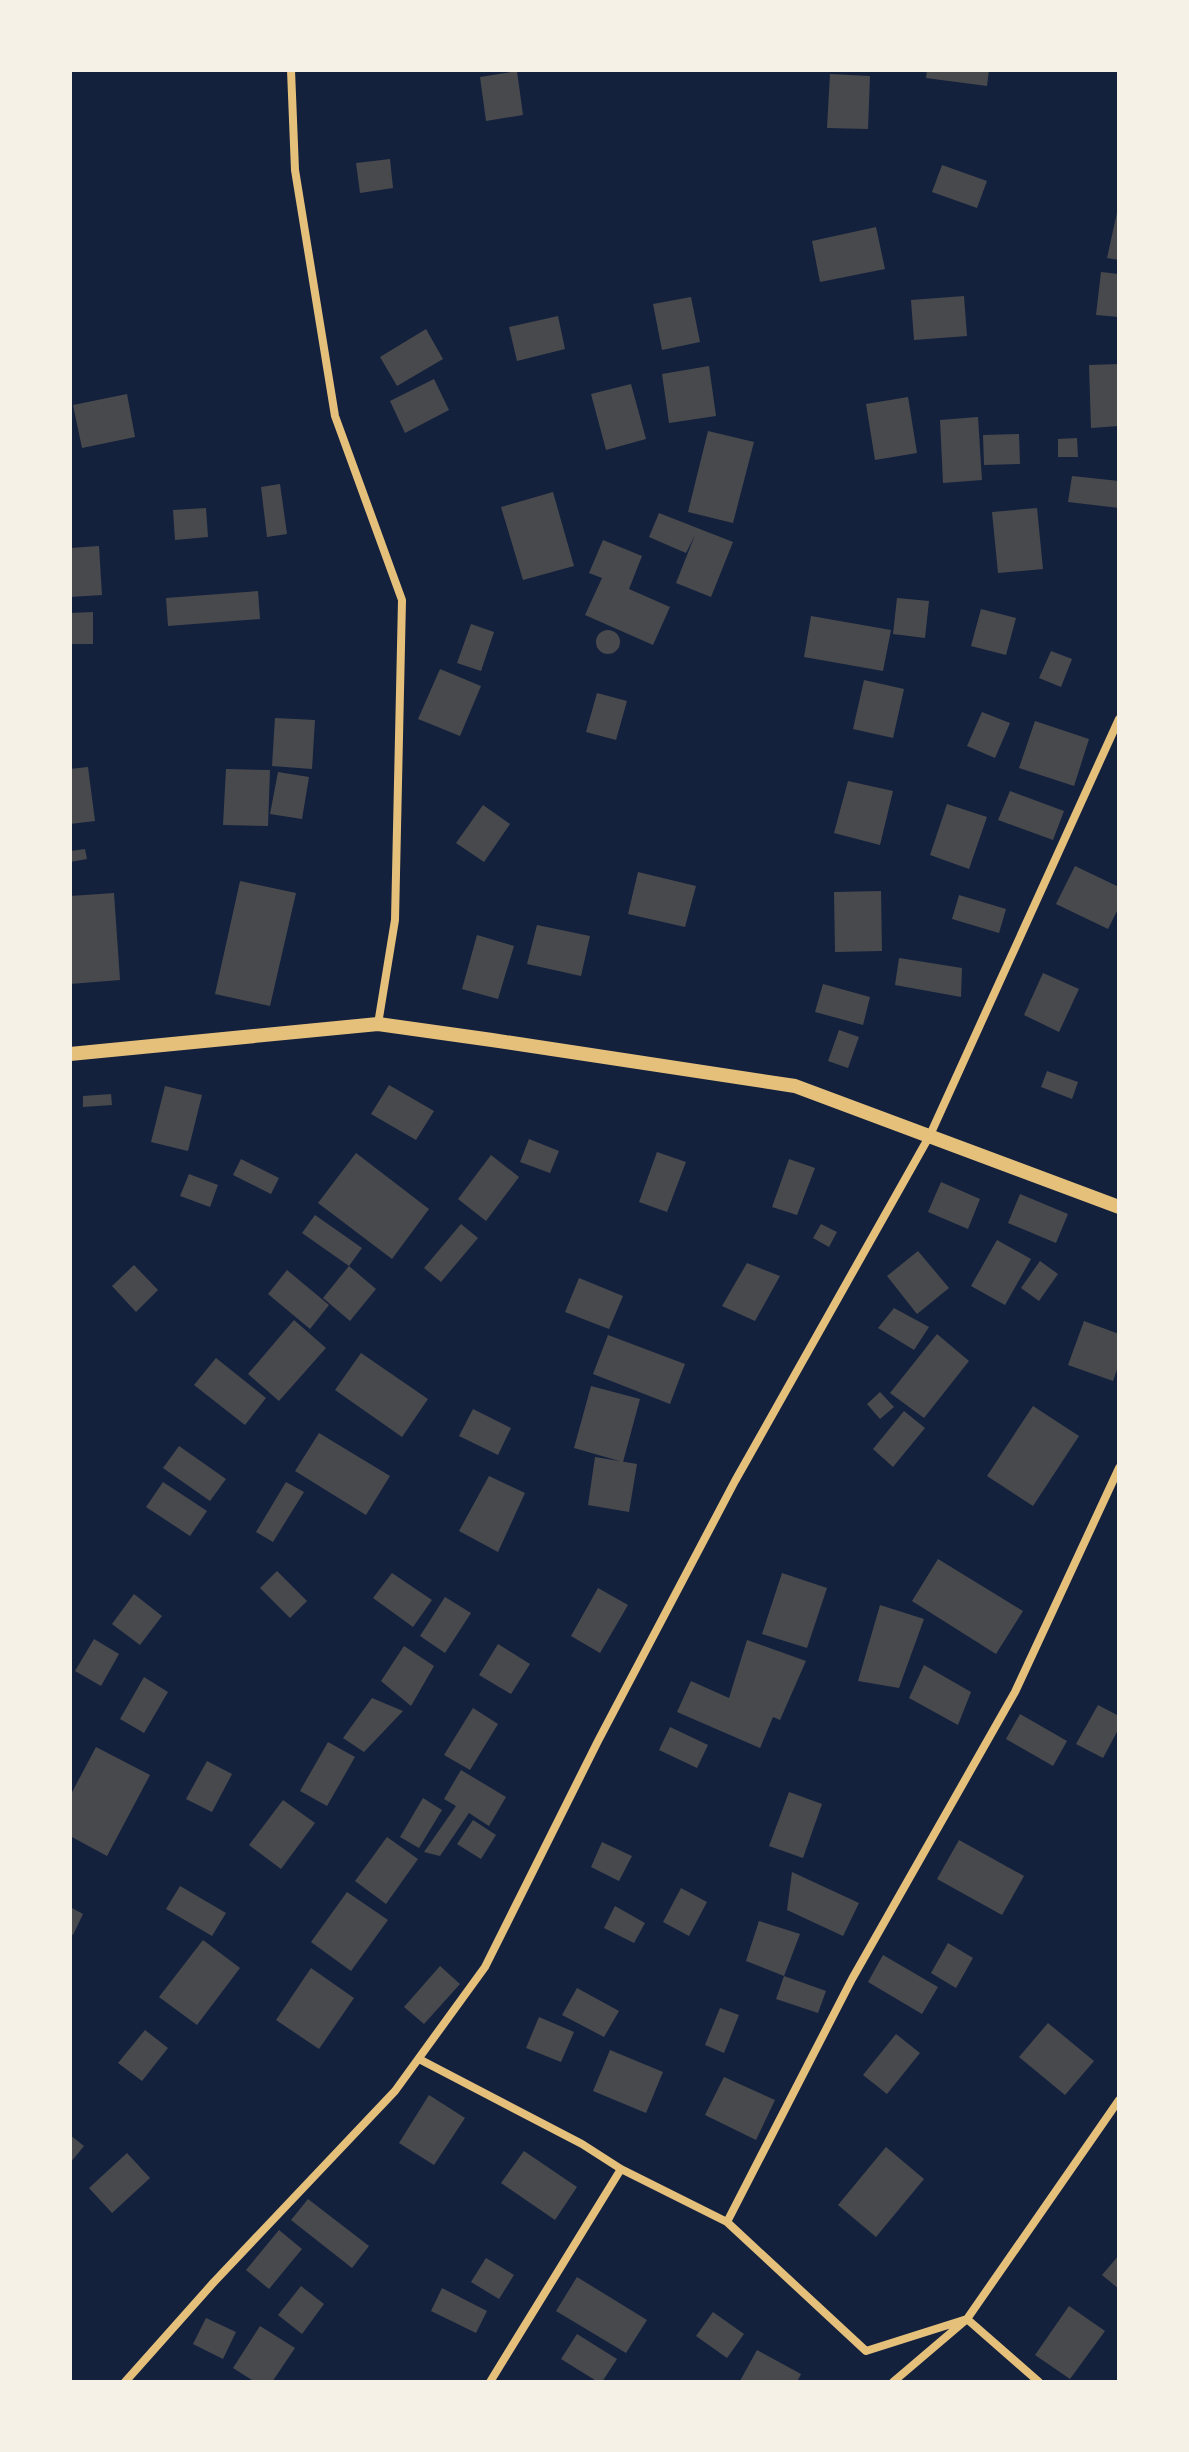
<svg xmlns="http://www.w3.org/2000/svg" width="1189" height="2452" font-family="'Source Serif 4',serif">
<rect width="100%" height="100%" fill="#14213d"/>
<path fill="#48494c" d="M927,70H989L987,86L926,78Z
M517,71L523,115L486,121L480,77Z
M830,74L870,76L868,129L827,128Z
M390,159L393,188L360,193L356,163Z
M942,165L987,181L977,208L932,192Z
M1118,208H1119V260L1107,258Z
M876,227L885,269L820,282L812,241Z
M1101,272L1119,274V317L1096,315Z
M964,296L967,336L914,340L911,300Z
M691,297L700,342L662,350L653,304Z
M558,316L565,349L517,361L509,327Z
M426,329L443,359L397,386L380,357Z
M1119,364V426L1091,428L1089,365Z
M709,366L716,416L669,423L662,374Z
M434,379L449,410L405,433L390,401Z
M631,384L646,439L606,450L591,394Z
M127,394L135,437L82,448L73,405Z
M908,397L917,453L875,460L866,404Z
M978,417L982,480L943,483L940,420Z
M708,431L754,442L733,523L688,512Z
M1019,434L1020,464L984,465L983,435Z
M1077,438L1078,457H1058V439Z
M1072,476L1119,481V508L1068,502Z
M280,484L287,534L267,537L261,487Z
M553,492L574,566L523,580L501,507Z
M206,508L208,537L175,540L173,510Z
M1037,508L1043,569L998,573L992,512Z
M659,513L733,542L711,597L676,583L695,535L686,553L649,537Z
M603,540L642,556L629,589L670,607L653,645L585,615L602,578L589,573Z
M99,546L102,595L70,597V548Z
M258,591L260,619L168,626L166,598Z
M897,598L929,601L925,638L893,634Z
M981,609L1016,618L1006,655L971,646Z
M93,612V644H70V613Z
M811,616L891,630L883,671L804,657Z
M471,624L494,632L481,671L457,663Z
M596 642a12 12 0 1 1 24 0a12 12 0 1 1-24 0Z
M1051,651L1072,659L1061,687L1039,678Z
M440,669L481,686L460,736L418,719Z
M864,680L904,689L893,738L853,729Z
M597,693L627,701L616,740L586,732Z
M982,712L1010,723L995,758L967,746Z
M275,718L315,720L312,769L272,766Z
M1035,721L1089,739L1074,786L1019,768Z
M88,767L95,821L70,824V769Z
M226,769L270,770L268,826L223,825Z
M278,772L309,777L302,819L270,814Z
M848,781L893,791L880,845L834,833Z
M1010,791L1064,811L1053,840L998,820Z
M947,804L987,817L969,869L930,855Z
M483,805L510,824L484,862L456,843Z
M85,849L87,859L70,862V851Z
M1075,866L1119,887V907L1108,929L1056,904Z
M638,872L696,886L685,927L628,914Z
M240,881L296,893L270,1006L215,994Z
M881,891L882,951L835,952L834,892Z
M114,893L120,980L70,984V896Z
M959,895L1006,909L999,933L952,919Z
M537,925L590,936L581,976L527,964Z
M477,935L514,946L498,999L462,989Z
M899,958L962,968L961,997L895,985Z
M1043,973L1079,989L1059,1032L1024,1015Z
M823,984L870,997L863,1025L815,1012Z
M839,1030L859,1037L848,1068L828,1061Z
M1047,1071L1078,1082L1072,1099L1041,1087Z
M389,1085L434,1111L416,1140L371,1114Z
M165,1086L202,1095L188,1151L151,1142Z
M111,1094L112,1105L83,1107V1096Z
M529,1139L559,1151L550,1173L520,1162Z
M657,1152L686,1162L667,1212L639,1202Z
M356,1153L429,1209L392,1259L318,1203Z
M491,1155L519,1177L486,1221L458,1199Z
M241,1159L279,1178L271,1194L233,1175Z
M789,1159L815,1168L797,1215L772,1207Z
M189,1174L218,1185L210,1207L180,1196Z
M941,1182L980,1199L968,1229L928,1212Z
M1020,1194L1068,1214L1056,1243L1008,1223Z
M315,1215L362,1248L349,1266L302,1233Z
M461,1224L478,1238L441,1282L424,1268Z
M821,1224L837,1232L829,1247L813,1238Z
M997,1240L1031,1259L1005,1305L971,1286Z
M918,1251L949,1288L917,1314L887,1276Z
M1040,1261L1058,1274L1039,1301L1021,1288Z
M747,1263L780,1276L755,1321L722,1306Z
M134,1265L158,1290L136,1312L112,1286Z
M349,1266L376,1289L350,1321L323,1298Z
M287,1270L329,1305L310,1329L268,1294Z
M579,1278L623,1296L609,1329L565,1312Z
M894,1308L929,1327L914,1350L878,1328Z
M294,1320L326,1348L279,1401L248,1374Z
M1084,1321L1119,1334V1364L1113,1381L1068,1365Z
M937,1334L969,1361L924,1418L890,1393Z
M608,1335L685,1364L670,1404L593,1374Z
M361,1353L428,1399L402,1437L335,1390Z
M216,1358L266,1398L245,1425L194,1385Z
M591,1386L640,1399L623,1462L574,1448Z
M880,1392L894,1407L880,1419L867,1404Z
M1033,1406L1079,1436L1033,1506L987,1476Z
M473,1409L511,1428L498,1455L459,1436Z
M904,1411L925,1428L893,1467L873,1449Z
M319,1433L390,1476L366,1515L295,1471Z
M179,1446L226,1479L210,1501L163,1468Z
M595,1457L637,1464L629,1512L588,1505Z
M489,1476L525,1493L498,1552L459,1531Z
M163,1482L207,1511L190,1536L146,1507Z
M286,1482L304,1492L273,1542L256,1532Z
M938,1559L1023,1611L996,1654L912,1601Z
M277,1571L307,1601L290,1618L260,1588Z
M392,1573L432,1600L413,1627L373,1598Z
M782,1573L827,1588L807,1648L762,1634Z
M598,1588L628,1605L600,1653L571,1636Z
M134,1594L162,1616L140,1645L112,1624Z
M445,1597L471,1613L445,1653L420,1636Z
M880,1605L924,1619L899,1688L858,1681Z
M94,1639L119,1654L101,1686L75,1671Z
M747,1640L806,1661L780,1720L773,1717L760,1748L677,1712L691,1681L729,1698Z
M498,1644L530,1664L511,1694L479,1675Z
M404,1646L434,1666L411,1706L381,1681Z
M924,1665L971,1692L958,1725L909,1698Z
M144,1677L168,1692L144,1733L120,1719Z
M372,1698L403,1711L364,1752L343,1738Z
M1098,1705L1119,1716V1728L1103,1758L1076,1744Z
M473,1708L498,1724L470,1770L444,1755Z
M1020,1714L1067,1741L1053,1766L1006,1739Z
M670,1727L708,1745L697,1768L659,1750Z
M328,1742L355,1757L327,1806L300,1791Z
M96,1747L150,1775L107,1856L70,1836V1796Z
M207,1761L232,1774L212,1812L186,1799Z
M461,1770L506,1797L489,1826L469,1813L440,1856L424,1852L456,1806L444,1799Z
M789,1792L822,1804L803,1858L769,1846Z
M423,1798L442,1810L419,1848L400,1837Z
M283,1800L315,1823L281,1869L249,1845Z
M473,1820L496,1835L481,1859L457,1844Z
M387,1837L418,1859L386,1904L355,1881Z
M959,1840L1024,1876L1002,1915L937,1879Z
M602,1842L632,1856L619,1881L591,1867Z
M792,1872L859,1903L843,1936L787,1910Z
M180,1886L226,1913L212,1936L166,1909Z
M681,1888L707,1902L689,1936L663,1922Z
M347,1892L388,1920L351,1971L311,1942Z
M615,1906L645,1923L634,1943L604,1928Z
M70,1907L83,1914L73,1935L70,1933Z
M759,1921L800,1934L784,1976L746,1961Z
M203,1940L240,1968L197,2025L159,1997Z
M948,1943L973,1958L956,1988L931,1973Z
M883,1955L938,1987L922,2014L868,1982Z
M440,1966L460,1984L424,2024L404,2007Z
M311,1968L354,1998L319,2049L276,2020Z
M784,1976L826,1991L818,2013L776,1999Z
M577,1988L619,2011L604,2037L562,2015Z
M720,2008L739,2015L724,2053L705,2045Z
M539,2017L574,2032L561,2062L526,2048Z
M1048,2023L1094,2061L1065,2095L1019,2057Z
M145,2030L168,2048L142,2081L118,2063Z
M896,2034L920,2053L887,2094L863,2075Z
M610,2050L663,2072L646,2113L593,2091Z
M724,2077L775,2100L756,2140L705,2115Z
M429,2095L465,2118L434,2165L399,2143Z
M70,2135L84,2146L70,2163Z
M886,2147L924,2179L876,2237L838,2205Z
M524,2151L577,2187L555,2220L501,2183Z
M127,2153L150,2178L112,2213L89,2188Z
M308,2199L369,2246L352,2268L291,2220Z
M279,2230L302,2249L269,2289L246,2270Z
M1119,2255V2289L1102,2275Z
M486,2258L514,2275L499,2299L471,2282Z
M577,2277L647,2320L626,2353L556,2311Z
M301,2286L324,2304L302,2334L278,2315Z
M442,2288L487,2311L476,2333L431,2311Z
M1069,2306L1105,2331L1070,2379L1035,2355Z
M713,2312L744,2334L727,2358L696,2336Z
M206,2318L236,2332L223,2359L193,2344Z
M260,2326L295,2348L272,2382H255L233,2368Z
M577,2334L617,2359L602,2382H598L561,2359Z
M757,2350L801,2374L797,2382L740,2381Z"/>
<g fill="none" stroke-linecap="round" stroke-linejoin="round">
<path stroke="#e5c07b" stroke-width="8" d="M291,70L295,170L335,416L402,600L395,920L378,1024
M419,2059L582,2144L621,2169L727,2222L866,2351L967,2319L1039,2382
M727,2222L852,1979L1015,1692L1119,1468
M125,2382L214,2282L395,2091L485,1967L598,1741L735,1481L930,1135L1119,719
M490,2382L621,2169
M893,2382L967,2319L1119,2100"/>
<path stroke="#e5c07b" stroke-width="14" d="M70,1054L378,1024L492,1040L795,1086L1119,1207"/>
</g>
<rect width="1189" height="2452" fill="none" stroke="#f6f1e7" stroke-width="144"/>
</svg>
